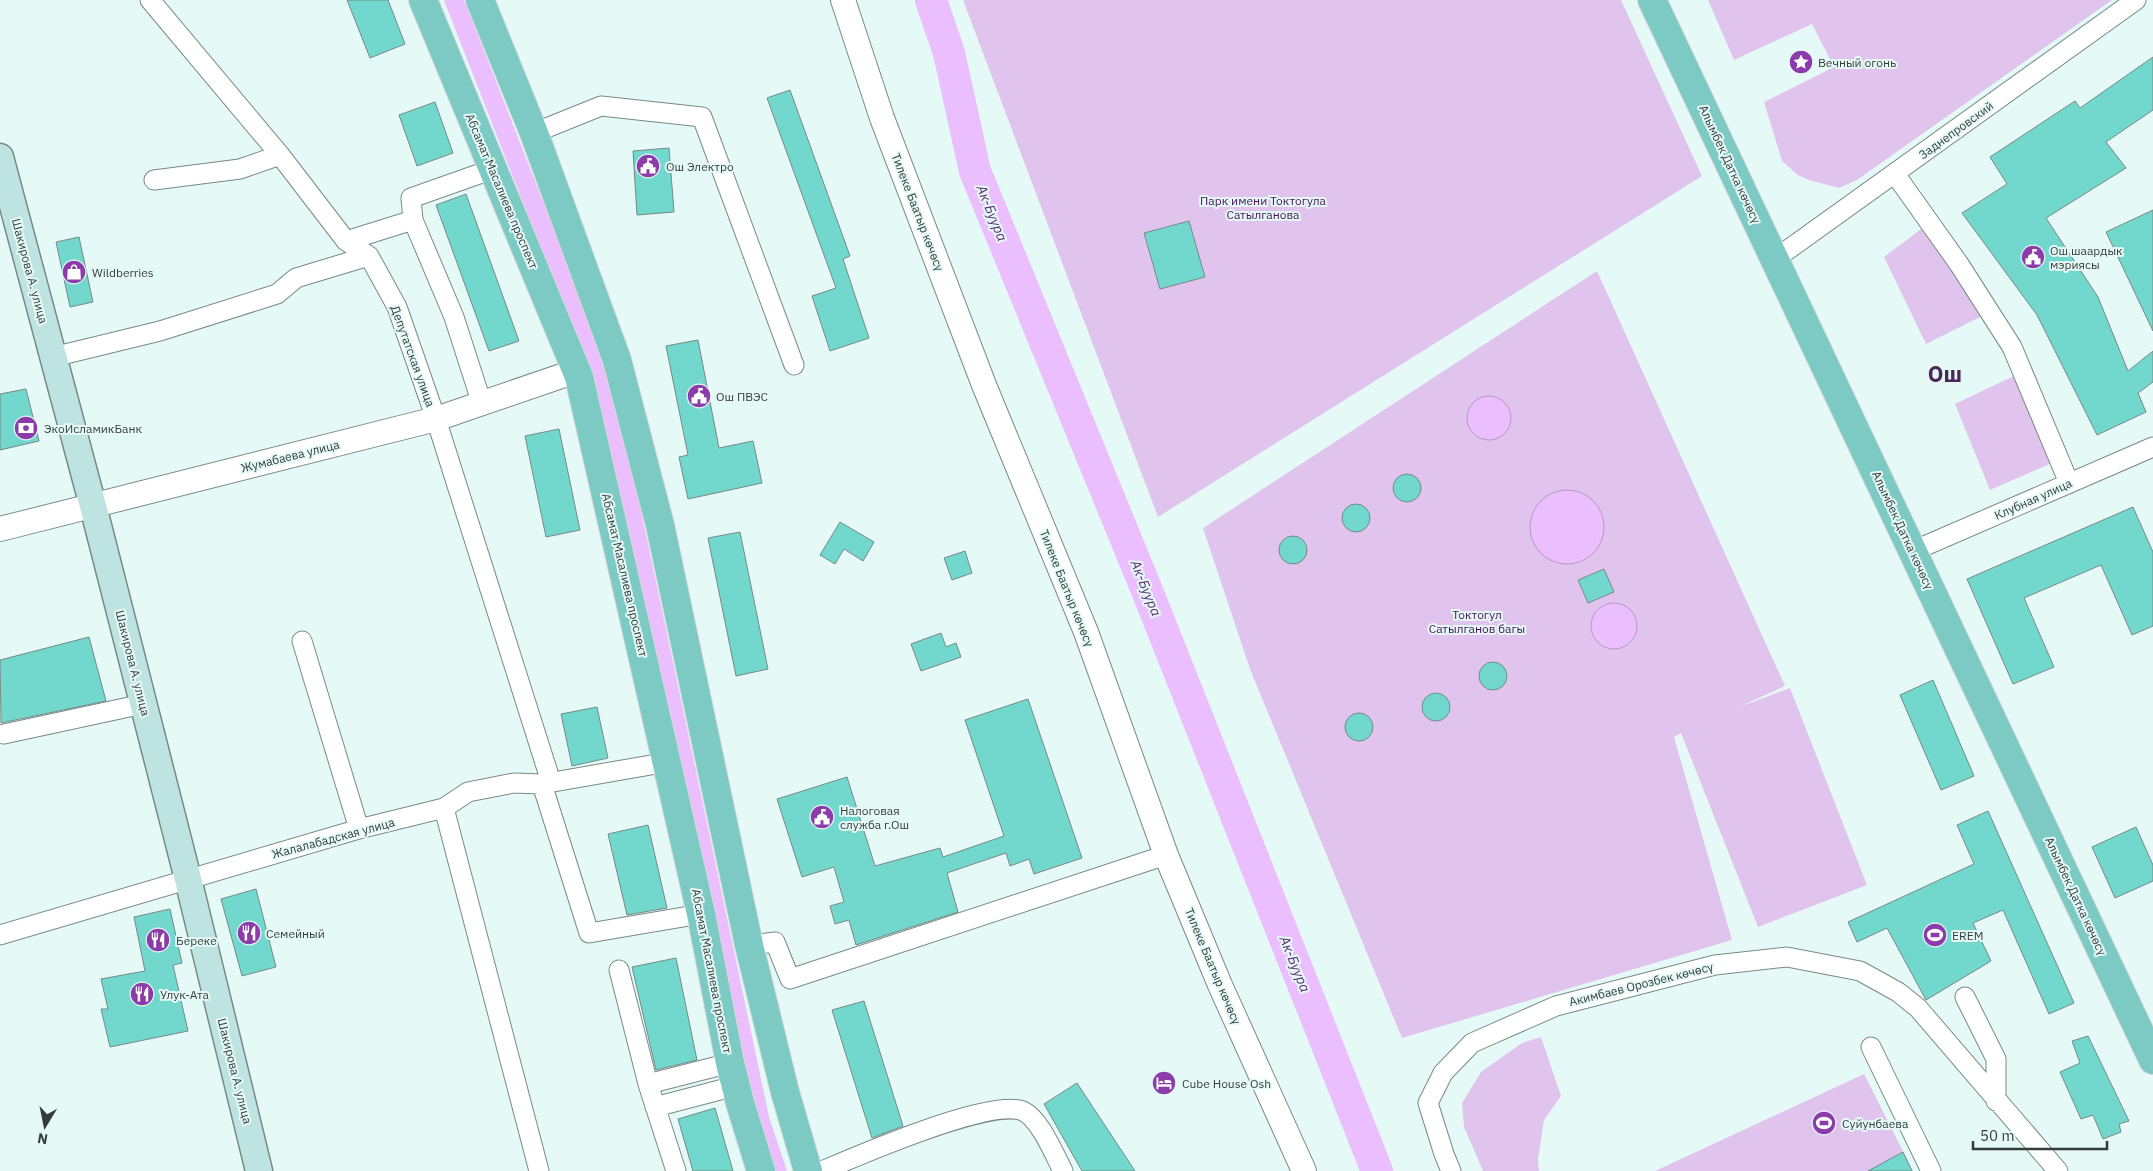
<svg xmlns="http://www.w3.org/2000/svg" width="2153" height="1171" font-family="'IBM Plex Sans',sans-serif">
<rect width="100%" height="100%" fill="#e5faf7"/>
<path fill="#e1c4ee" d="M963,0H1621L1702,176L1158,517Z
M1708,0H2112L1857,180L1839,188L1809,180L1798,175L1782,161L1764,102L1834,67L1812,24L1734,60Z
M1928,224L1988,313L1926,344L1884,257Z
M1597,271L1785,686L1739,707L1790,688L1867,885L1758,927L1681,733L1674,737L1732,940L1402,1038L1250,669L1203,528Z
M2020,373L2059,460L1990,490L1955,404Z
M1541,1037L1561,1096L1544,1120L1538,1159L1539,1171H1483L1464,1127L1462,1103L1481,1072L1522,1043Z
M1864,1074L1913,1171H1655Z"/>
<path fill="#ebbffd" stroke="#b498c3" d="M1467 418a22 22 0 1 1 44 0a22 22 0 1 1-44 0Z
M1530 527a37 37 0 1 1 74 0a37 37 0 1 1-74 0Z
M1591 626a23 23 0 1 1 46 0a23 23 0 1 1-46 0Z"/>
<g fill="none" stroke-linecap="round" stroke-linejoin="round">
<path stroke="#ebbffd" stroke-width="19" d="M454,0L605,386L760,1120L777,1171"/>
<path stroke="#ebbffd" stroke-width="32" d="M931,0L949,53L975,171L1148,593L1377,1171"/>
</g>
<path fill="#72d7cc" stroke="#778a87" d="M347,0H388L405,44L370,58Z
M2153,57V110L2106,142L2126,168L2046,218L2098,297L2128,371L2153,351V382L2138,393L2146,412L2097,435L2037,315L1962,213L2007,184L1990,157L2075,101L2080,108Z
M790,90L850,256L843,259L869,338L830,351L812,296L836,288L767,98Z
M435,102L453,153L417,166L399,115Z
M669,148L674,212L637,215L633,151Z
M466,194L519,341L489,351L436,205Z
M2153,210V331L2106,232Z
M1189,221L1205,277L1160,289L1144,233Z
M79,237L93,302L70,307L56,242Z
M698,340L719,448L753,441L762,483L688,499L679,457L688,455L666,346Z
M26,389L39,441L0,450V394Z
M559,429L580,530L546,537L525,436Z
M1393 488a14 14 0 1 1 28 0a14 14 0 1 1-28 0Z
M1342 518a14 14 0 1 1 28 0a14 14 0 1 1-28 0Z
M2133,507L2153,552V626L2132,635L2101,565L2024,598L2054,667L2013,684L1967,579Z
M840,522L874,542L863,561L844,549L835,564L820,555Z
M740,532L768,669L736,676L708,538Z
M1279 550a14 14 0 1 1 28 0a14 14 0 1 1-28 0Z
M965,551L972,573L952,580L944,558Z
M1604,569L1614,592L1588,603L1578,580Z
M941,633L946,647L956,643L961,657L921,671L911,644Z
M89,637L106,701L1,723L0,660Z
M1479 676a14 14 0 1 1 28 0a14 14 0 1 1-28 0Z
M1933,680L1974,776L1941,790L1900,695Z
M1422 707a14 14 0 1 1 28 0a14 14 0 1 1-28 0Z
M1028,699L1082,858L1034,874L1029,859L1010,866L1006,853L947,873L958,912L856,945L849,920L835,924L830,906L844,902L834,867L802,877L777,799L847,777L875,866L940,848L943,857L1004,836L965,720Z
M597,707L608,758L572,766L561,714Z
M1345 727a14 14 0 1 1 28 0a14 14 0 1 1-28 0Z
M1988,811L2074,1003L2049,1014L2003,910L1973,923L1991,961L1926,1000L1887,928L1857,942L1848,922L1974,864L1957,825Z
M648,825L667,908L627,915L608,834Z
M2136,827L2153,865V881L2115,898L2092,847Z
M256,889L276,967L242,976L221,899Z
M170,909L182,963L173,965L188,1031L110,1047L101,1009H108L101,979L145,971L134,917Z
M676,958L697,1060L656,1070L632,967Z
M864,1001L903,1126L872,1138L832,1010Z
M2088,1036L2129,1121L2119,1124L2121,1132L2103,1139L2093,1115L2081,1119L2060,1072L2080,1063L2072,1041Z
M1077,1083L1135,1171H1082L1044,1104Z
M715,1108L733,1171H693L678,1119Z
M1903,1152L1912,1171H1868Z"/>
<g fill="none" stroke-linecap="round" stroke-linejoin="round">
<g stroke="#788a88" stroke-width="21">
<path id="minor" d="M150,0L280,155L346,241L369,256L397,307L436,419L551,782
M534,133L601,106L702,117L794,365
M1895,174L1959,264L2012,347L2069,483
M154,180L240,169L280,155
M346,241L413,220
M1775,259L2136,0
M53,357L160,331L277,294L296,278L369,256
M482,404L454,317L413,220L411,198L493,169
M1913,551L2153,447
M302,641L359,829
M4,734L143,704
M542,784L589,933L701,914
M444,808L539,1171
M0,935L359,829L444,808L468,792L514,783L542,784L668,762
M749,945L775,942L790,979L1166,855
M619,970L648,1084L676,1171
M1965,997L1996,1059V1101
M1871,1047L1931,1171
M648,1084L730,1063
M655,1107L735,1086
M822,1171C857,1156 991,1098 1023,1111C1040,1119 1054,1154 1063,1171
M1451,1171L1444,1154L1428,1103L1443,1073L1472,1043L1556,1006L1715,965L1787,957L1860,971L1898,992L1918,1008L2058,1171"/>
</g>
<g stroke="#788a88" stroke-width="26">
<path id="tertiary" d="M843,0L882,118L984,385L1086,632L1166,855L1220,985L1304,1171
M0,529L436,419L576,371"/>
</g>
<g stroke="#788a88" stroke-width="29">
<path id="secondary" d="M0,157L93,506L188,879L259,1171"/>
</g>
<g stroke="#d7d8d8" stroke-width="30">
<path id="primary" d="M423,0L579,377L701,914L730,1063L740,1103L761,1171
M480,0L534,133L617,360L660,525L749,945L785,1092L808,1171
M1652,0L2153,1060"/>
</g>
<use href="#minor" stroke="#fff" stroke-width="19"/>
<use href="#tertiary" stroke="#fff" stroke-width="24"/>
<use href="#secondary" stroke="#bee4e1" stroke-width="26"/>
<use href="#primary" stroke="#7dcac4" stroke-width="28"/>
</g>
<defs>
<g id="sight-disc" transform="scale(1.25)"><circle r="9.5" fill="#8c3baa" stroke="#e5faf7"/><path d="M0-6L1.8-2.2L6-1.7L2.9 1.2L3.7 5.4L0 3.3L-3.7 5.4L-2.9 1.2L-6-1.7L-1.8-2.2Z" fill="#fff"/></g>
<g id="civic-disc" transform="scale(1.25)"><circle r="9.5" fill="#8c3baa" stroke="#e5faf7"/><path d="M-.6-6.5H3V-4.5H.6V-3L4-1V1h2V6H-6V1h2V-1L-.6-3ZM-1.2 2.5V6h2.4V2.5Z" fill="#fff"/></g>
<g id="shop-disc" transform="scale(1.25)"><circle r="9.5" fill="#8c3baa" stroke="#e5faf7"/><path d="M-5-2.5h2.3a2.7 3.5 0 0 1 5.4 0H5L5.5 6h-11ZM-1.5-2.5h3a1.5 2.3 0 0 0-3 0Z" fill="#fff"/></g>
<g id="bank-disc" transform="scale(1.25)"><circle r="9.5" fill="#8c3baa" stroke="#e5faf7"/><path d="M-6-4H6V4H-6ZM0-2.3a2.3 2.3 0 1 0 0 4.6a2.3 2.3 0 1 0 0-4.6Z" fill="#fff"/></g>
<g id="restaurant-disc" transform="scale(1.25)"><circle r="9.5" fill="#8c3baa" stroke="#e5faf7"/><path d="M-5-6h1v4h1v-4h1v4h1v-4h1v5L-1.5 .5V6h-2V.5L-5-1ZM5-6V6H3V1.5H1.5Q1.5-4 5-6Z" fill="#fff"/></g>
<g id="stadium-disc" transform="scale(1.25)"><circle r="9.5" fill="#8c3baa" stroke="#e5faf7"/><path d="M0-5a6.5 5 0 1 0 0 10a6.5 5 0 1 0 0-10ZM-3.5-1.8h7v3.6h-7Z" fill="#fff"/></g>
<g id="hotel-disc" transform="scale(1.25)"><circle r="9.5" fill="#8c3baa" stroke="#e5faf7"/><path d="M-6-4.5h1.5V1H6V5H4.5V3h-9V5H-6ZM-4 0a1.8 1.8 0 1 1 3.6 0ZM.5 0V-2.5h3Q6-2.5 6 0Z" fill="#fff"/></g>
</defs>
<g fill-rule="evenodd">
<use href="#sight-disc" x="1801" y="62"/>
<use href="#civic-disc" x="648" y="166"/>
<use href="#civic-disc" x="2033" y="257"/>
<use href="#shop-disc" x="74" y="272"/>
<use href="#civic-disc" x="699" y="396"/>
<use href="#bank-disc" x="26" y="428"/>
<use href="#civic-disc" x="822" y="817"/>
<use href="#restaurant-disc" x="249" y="933"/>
<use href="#stadium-disc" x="1935" y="935"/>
<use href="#restaurant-disc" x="158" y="940"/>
<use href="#restaurant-disc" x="142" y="994"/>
<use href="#hotel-disc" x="1164" y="1083"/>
<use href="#stadium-disc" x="1824" y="1123"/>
</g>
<g text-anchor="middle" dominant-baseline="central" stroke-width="4" stroke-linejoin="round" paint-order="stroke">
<g font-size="12" fill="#353d3c" stroke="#e5faf7" text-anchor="start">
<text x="1818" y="62">Вечный огонь</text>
<text x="666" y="166">Ош Электро</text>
<text x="2050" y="250">Ош шаардык<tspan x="2050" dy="14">мэриясы</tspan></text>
<text x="92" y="272">Wildberries</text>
<text x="716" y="396">Ош ПВЭС</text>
<text x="44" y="428">ЭкоИсламикБанк</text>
<text x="840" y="810">Налоговая<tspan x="840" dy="14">служба г.Ош</tspan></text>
<text x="266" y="933">Семейный</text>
<text x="1952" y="935">EREM</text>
<text x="176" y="940">Береке</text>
<text x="160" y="994">Улук-Ата</text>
<text x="1182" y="1083">Cube House Osh</text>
<text x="1842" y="1123">Суйунбаева</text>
</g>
<g font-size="12" fill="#353d3c" stroke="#e5faf7">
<text transform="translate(1956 130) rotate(-36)">Заднепровский</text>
<text transform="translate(1730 164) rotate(65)">Алымбек Датка көчөсү</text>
<text transform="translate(502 191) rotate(67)">Абсамат Масалиева проспект</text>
<text transform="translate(918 212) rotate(69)">Тилеке Баатыр көчөсү</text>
<text transform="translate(30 271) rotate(75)">Шакирова А. улица</text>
<text transform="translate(413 356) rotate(70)">Депутатская улица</text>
<text transform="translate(290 456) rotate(-14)">Жумабаева улица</text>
<text transform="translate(2033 499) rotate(-24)">Клубная улица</text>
<text transform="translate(1903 530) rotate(65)">Алымбек Датка көчөсү</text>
<text transform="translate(625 575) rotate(77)">Абсамат Масалиева проспект</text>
<text transform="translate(1067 588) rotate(68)">Тилеке Баатыр көчөсү</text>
<text transform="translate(133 663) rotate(76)">Шакирова А. улица</text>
<text transform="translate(333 838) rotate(-15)">Жалалабадская улица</text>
<text transform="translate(2076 896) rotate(65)">Алымбек Датка көчөсү</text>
<text transform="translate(1213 966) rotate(67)">Тилеке Баатыр көчөсү</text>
<text transform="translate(712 971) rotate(79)">Абсамат Масалиева проспект</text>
<text transform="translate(1641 984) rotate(-14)">Акимбаев Орозбек көчөсү</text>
<text transform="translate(235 1071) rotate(76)">Шакирова А. улица</text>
</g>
<g font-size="12" fill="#450f58" stroke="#e5faf7">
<text x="1263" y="200">Парк имени Токтогула<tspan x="1263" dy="14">Сатылганова</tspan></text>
<text x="1477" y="614">Токтогул<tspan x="1477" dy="14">Сатылганов багы</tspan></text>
</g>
<g font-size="14" font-style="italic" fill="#5f2b73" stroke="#e5faf7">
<text transform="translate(992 213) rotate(68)">Ак-Буура</text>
<text transform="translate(1146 588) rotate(68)">Ак-Буура</text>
<text transform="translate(1295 964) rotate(68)">Ак-Буура</text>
</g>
<g font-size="22" font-weight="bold" fill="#4c255b" stroke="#e5faf7">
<text x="1945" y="373">Ош</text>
</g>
</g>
<g transform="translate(45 1126) rotate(190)" stroke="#e5faf7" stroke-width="4" paint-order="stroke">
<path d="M0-4L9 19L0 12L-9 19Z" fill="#353d3c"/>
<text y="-8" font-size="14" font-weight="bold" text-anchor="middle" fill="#353d3c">N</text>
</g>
<path d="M1973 1141v8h134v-8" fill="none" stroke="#353d3c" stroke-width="2.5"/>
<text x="1980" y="1141" font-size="15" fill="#353d3c" stroke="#e5faf7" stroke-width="4" paint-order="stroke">50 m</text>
</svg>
